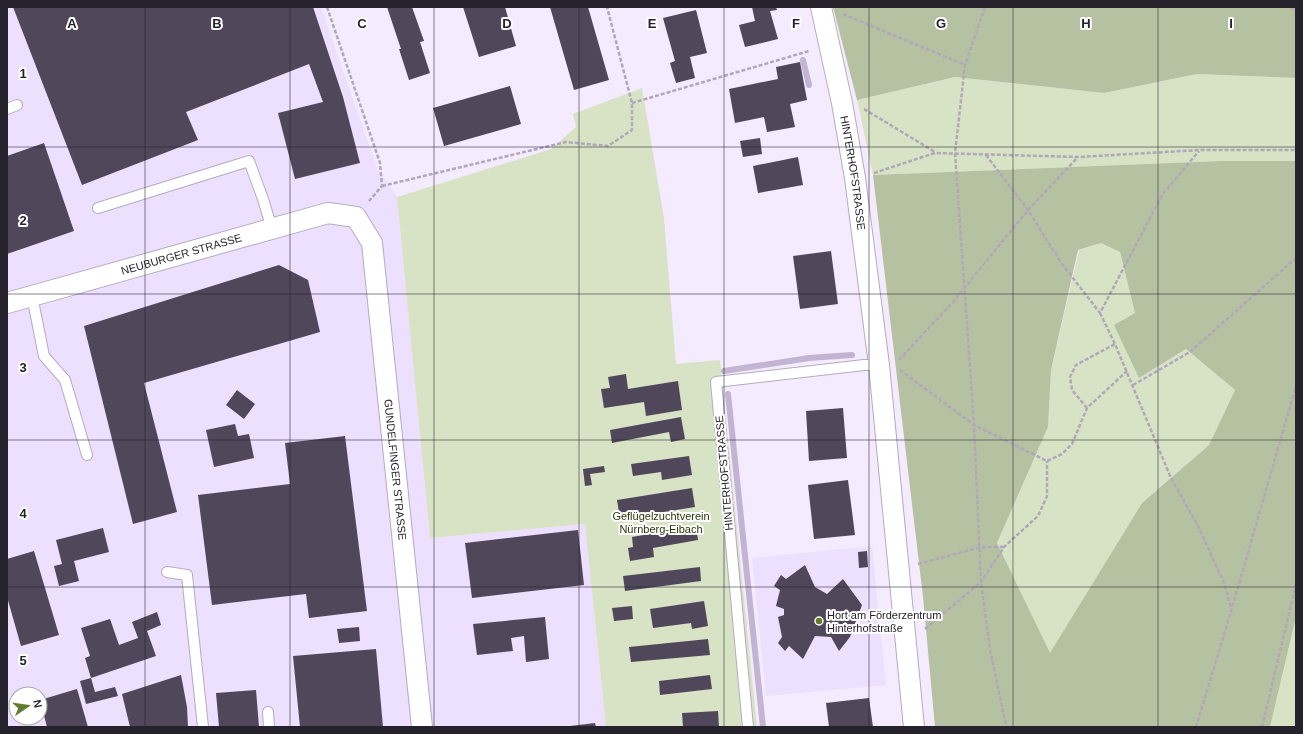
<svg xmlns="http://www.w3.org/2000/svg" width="1303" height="734" font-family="Arial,sans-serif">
<rect width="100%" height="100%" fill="#f4ebfe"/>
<path fill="#eddffe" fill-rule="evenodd" d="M7,7H321L377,168L397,197L430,538L585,524L606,727H7ZM16,694H40V718H16Z
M872,546L886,685L766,696L752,558Z"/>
<path fill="#d8e3c6" d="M1197,74L1296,78V161H1220L873,175L857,100L955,77L1104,93Z
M642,88L664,218L676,364L720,360L757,727H606L585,524L430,538L397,197L551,149L576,127L573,114Z
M1101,243L1120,252L1135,313L1139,378L1186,349L1235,390L1209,445L1142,503L1050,654L997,543L1048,427L1051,370L1079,250Z
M1296,617V727H1270Z"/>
<path fill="#b6c1a2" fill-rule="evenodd" d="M833,7H1296V78L1197,74L1104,93L955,77L857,100Z
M1220,161H1296V617L1270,727H935L923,597L873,175ZM1101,243L1120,252L1135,313L1114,325L1139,378L1186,349L1235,390L1209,445L1142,503L1050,653L997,543L1048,427L1051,370L1078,250Z"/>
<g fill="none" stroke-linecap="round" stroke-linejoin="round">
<path stroke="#c2b4d2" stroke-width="6" d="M803,60L809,85
M724,371L809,358L852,355
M728,394L763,727"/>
</g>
<path fill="#50475a" d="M13,7H313L343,97L360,163L295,179L278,113L323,102L309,64L186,112L198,140L82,185Z
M387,7H412L424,41L420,42L430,73L409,80L399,49H401Z
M463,7H505L516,46L479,57Z
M550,7H588L609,80L574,90Z
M752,7H776L777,10L770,11L778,39L745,47L739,25L755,21Z
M696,10L707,53L690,57L695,78L676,83L670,63L675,61L663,18Z
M800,62L807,100L790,104L795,127L767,132L764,117L735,123L729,89L778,79L776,67Z
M510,86L521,124L444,146L433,108Z
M760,138L762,154L743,157L740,141Z
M44,143L74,231L7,254V156Z
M798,157L803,185L758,193L753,166Z
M831,251L838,304L800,309L793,256Z
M279,265L308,280L320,332L144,383L177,512L133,524L84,326Z
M626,374L628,389L678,381L682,410L646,416L644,402L604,408L601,389L610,388L608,377Z
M237,390L255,404L244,419L226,405Z
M843,408L847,458L809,461L806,411Z
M681,417L685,439L671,442L669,432L612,443L610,430Z
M235,424L238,436L249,434L254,458L214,467L206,430Z
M345,436L367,611L309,618L306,594L212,605L198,495L290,484L285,443Z
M689,456L692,475L662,480L661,472L633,476L631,464Z
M604,466L605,472L590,474L592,485L585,486L583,469Z
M848,480L855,535L814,539L808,485Z
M692,488L695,507L620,519L617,500Z
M696,526L698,540L653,548L654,557L630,561L628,548L633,547L632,537Z
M103,528L109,552L74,561L79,581L59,586L54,566L62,564L56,540Z
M578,530L584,585L472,598L465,543Z
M34,551L59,635L21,646L7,597V559Z
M867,551L868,567L859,568L858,552Z
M805,565L815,587L827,594L843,579L862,605L850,637L839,651L831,637L815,636L803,659L789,646L785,651L778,643L782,637L778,617L784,615V609L776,606L780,590L774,586L781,575L786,579Z
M700,567L701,581L625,591L623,576Z
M704,601L708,626L692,629L691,623L653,628L650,609Z
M632,606L633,619L614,621L612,608Z
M157,612L161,625L147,631L156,656L91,678L85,658L90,656L81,628L110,619L119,645L138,638L132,622Z
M545,617L549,659L526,662L524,636L511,638L513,651L477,655L473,624Z
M359,627L360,641L339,643L337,629Z
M708,639L710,655L631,662L629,647Z
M376,649L383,727H300L293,656Z
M181,675L187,707L188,727H130L122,694Z
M710,675L712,689L660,695L659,681Z
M91,678L95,692L115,687L118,696L86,704L80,681Z
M77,689L88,727H47L40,700Z
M256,690L259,727H219L216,693Z
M869,698L873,727H829L826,703Z
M718,711L719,727H683L682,713Z
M595,723L596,727H570V726Z"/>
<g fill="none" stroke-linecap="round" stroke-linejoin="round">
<g stroke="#b5abc1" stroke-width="12">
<path id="lane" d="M7,109L17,105
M98,208L249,161L263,199L272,229
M32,296L44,356L65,380L87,455
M167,572L187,575L203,727
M268,712L269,727
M748,727L716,382L864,365H879"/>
</g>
<g stroke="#b5abc1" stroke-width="22">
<g id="street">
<path id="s1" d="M821,7L842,103L855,178L879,365L914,727"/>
<path id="s2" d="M7,303L328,213L356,217L372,243L422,727"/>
</g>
</g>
<path stroke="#b0a8b8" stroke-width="2.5" stroke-dasharray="4 2" stroke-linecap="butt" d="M327,7L380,163L382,186L369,201
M985,7L965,65L955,153L974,425L981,582L990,650L1004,716L1007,727
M1291,7L1296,13
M843,14L965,65
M632,103L809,51
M864,109L935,152
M986,155L1028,210L1062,264L1100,313L1162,195L1199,151
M874,173L935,153L1079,157L1200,150H1296
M382,186L566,142L608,146L632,130V103L607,7
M1100,313L1115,344L1171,478L1198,526L1224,583L1231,608
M899,360L953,302L1028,210L1078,157
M900,370L974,425L1047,461L1062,454L1072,444L1087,408L1127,371
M1133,385L1190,352L1296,258
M1087,408L1072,390L1070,377L1076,365L1115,344
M918,564L981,547H1004
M925,629L981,582L1004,547L1038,516L1047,496V461
M1196,727L1232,608L1296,386
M1262,727L1296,584"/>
<use href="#lane" stroke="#fff" stroke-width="10"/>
<use href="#street" stroke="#fff" stroke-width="20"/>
</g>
<path fill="none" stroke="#26222b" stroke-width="1" stroke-opacity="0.55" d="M145,7V727M290,7V727M434,7V727M579,7V727M724,7V727M869,7V727M1013,7V727M1158,7V727M7,147H1296M7,294H1296M7,440H1296M7,587H1296"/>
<circle fill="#647a2c" stroke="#fff" stroke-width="1.5" cx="819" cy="621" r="4"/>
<g text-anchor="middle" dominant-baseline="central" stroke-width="4" stroke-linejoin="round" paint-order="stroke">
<g font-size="11" fill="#26222b" stroke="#fff">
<text stroke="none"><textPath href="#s1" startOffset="169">HINTERHOFSTRASSE</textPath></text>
<text stroke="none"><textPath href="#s2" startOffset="181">NEUBURGER STRASSE</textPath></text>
<text stroke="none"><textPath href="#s2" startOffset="620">GUNDELFINGER STRASSE</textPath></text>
<text transform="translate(724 473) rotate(-95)">HINTERHOFSTRASSE</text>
</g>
<g font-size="11" fill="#2a3704" stroke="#fff">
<text x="661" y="516">Geflügelzuchtverein<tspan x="661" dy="13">Nürnberg-Eibach</tspan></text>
</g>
<g font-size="11" fill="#26222b" stroke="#fff" text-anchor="start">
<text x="827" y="615">Hort am Förderzentrum<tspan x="827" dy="13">Hinterhofstraße</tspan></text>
</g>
</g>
<g font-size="13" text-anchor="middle" font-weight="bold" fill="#26222b" stroke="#fff" stroke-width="4" stroke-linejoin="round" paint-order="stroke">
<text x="72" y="28">A</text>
<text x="217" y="28">B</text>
<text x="362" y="28">C</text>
<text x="507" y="28">D</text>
<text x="652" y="28">E</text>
<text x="796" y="28">F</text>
<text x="941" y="28">G</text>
<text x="1086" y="28">H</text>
<text x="1231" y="28">I</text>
<text x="23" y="78">1</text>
<text x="23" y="225">2</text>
<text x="23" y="372">3</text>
<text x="23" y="518">4</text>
<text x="23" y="665">5</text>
</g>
<rect width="1303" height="734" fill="none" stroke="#26222b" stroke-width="16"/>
<g transform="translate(28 706) rotate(77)"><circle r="19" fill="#ffffff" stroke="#a8a7aa"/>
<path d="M0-3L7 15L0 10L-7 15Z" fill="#647a2c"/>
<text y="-6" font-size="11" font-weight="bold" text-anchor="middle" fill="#26222b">N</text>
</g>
</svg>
